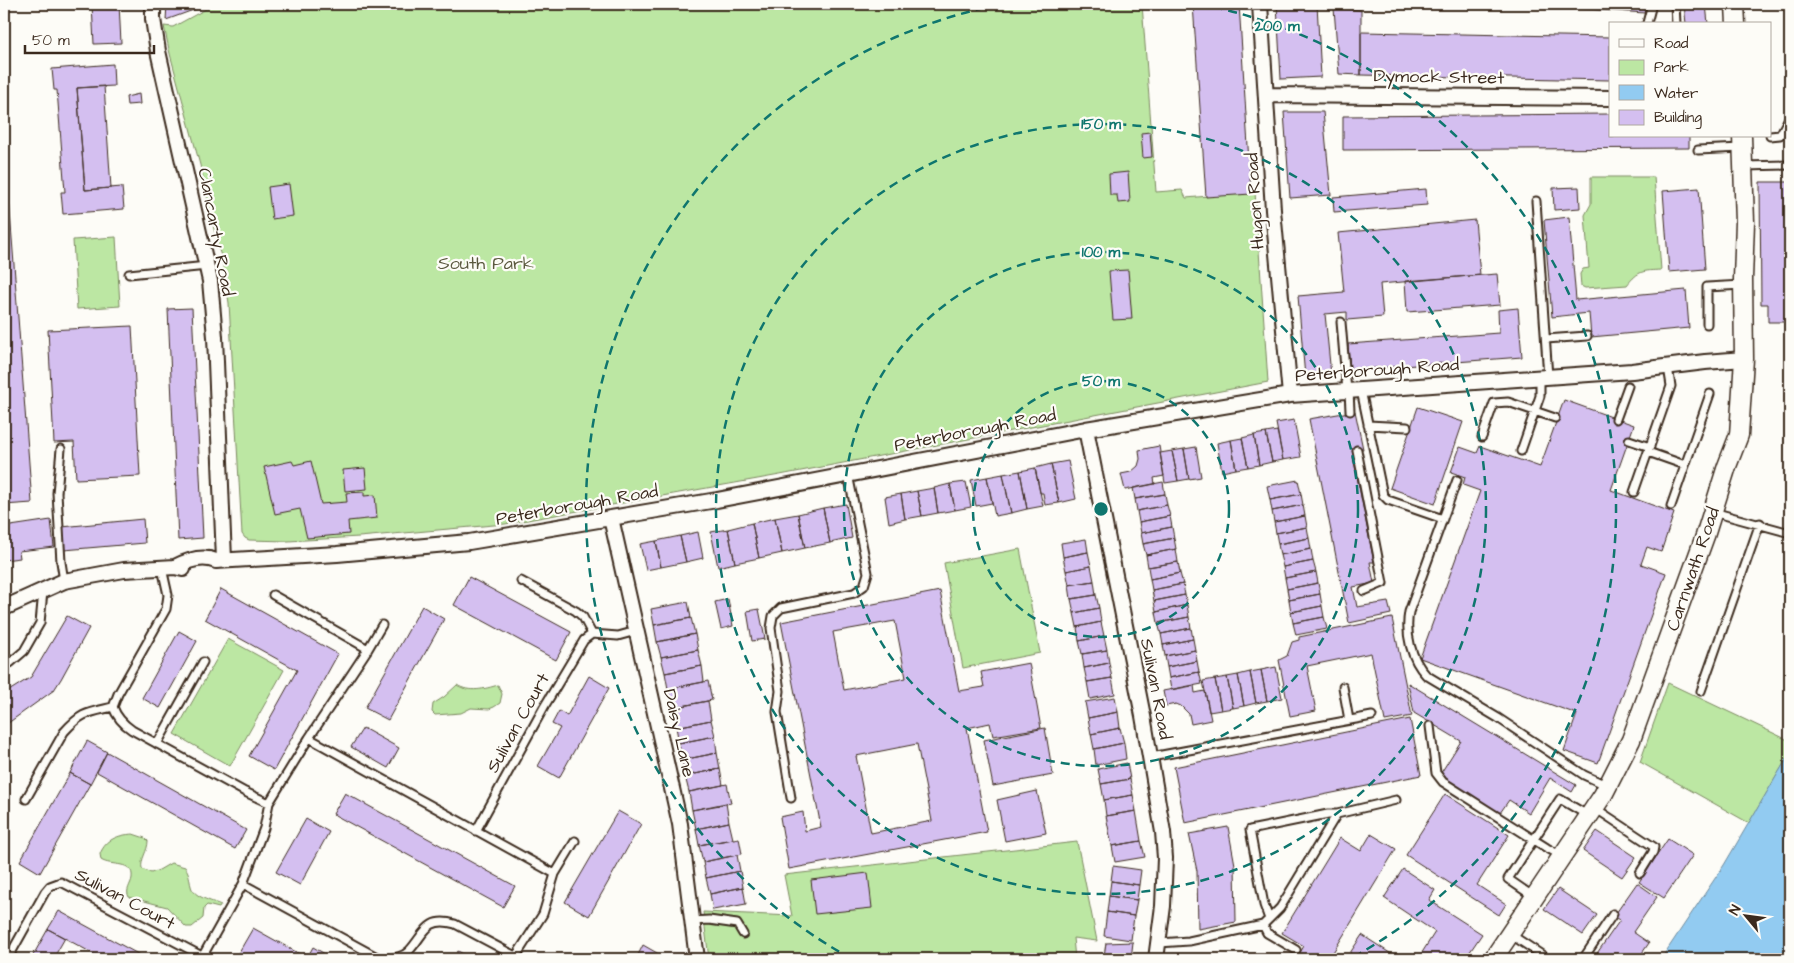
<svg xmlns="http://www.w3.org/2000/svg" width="1794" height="963" font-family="'Architects Daughter',sans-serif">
<rect width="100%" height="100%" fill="#fdfcf7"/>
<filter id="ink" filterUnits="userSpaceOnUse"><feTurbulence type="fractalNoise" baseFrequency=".02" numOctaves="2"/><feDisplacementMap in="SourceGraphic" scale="10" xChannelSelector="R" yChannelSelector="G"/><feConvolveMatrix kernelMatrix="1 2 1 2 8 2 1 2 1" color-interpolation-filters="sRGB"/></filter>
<g filter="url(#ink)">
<path fill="#bce7a3" stroke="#7c8860" d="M215,4H1142L1156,192L1182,190L1186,198L1255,192L1268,382L780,475L505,524L359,537L288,541L249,540L245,538L242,534L229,303L222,259L218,247L200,165L170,54L164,26L173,27Z
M1591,177H1654L1661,270C1643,271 1639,270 1627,285L1585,288L1581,286L1580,274L1583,269L1589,268L1585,215L1591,204Z
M116,237L120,306L77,309L73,240Z
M1020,549L1040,653L963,668L944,563Z
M228,639L284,670L230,766L174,734Z
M1668,683L1790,741V753L1749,823L1640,762Z
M457,685C469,693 485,689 498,685L502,694L500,703L494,707L489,709L471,708L461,713L435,715L432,712L433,704L444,697Z
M133,834L145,838L148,841C148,851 140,859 142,869L151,873L159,870L171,863L185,867C190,874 189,879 191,886C193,897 212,901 221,905L219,908L207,905L204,908L203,918L192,927H186L167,907L129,897C125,890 131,885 132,878C134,860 111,867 101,860L100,854C106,839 118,835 133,834Z
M1077,842L1097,941L1073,938L1075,959H709L703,912L792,916L784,875Z"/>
<path fill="#92cbf1" stroke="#6f8b9d" d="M1790,753V959H1661L1724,865Z"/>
<path fill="#d4bff0" stroke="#3b2a1e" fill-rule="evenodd" d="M92,4H119L121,43L94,44Z
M167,4H207V5L166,20Z
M1193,4H1239L1251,194L1206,197Z
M1277,4H1317L1321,77L1281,79Z
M1512,4H1646L1645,13Z
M1684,4H1706L1708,24H1686Z
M1334,8L1361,10V75L1339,74Z
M1361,32L1610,37V80L1361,75Z
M113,64L114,86L77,88L85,190L122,187L124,209L63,214L61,192H65L57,90H54L52,69Z
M104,86L111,188L85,190L77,88Z
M139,94L140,104L127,105L126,97Z
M1284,112H1323L1331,195L1290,198Z
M1610,114V136H1689V148L1343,150V116Z
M4,132L32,503L4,505Z
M1150,132L1152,157L1143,158L1141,133Z
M1128,172L1130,202L1118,203L1117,195H1110L1109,174Z
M1760,182H1790V322H1768V304H1761Z
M289,184L293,216L272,219L268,187Z
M1579,187L1580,208L1554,210L1553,188Z
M1699,188L1705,269L1669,272L1663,191Z
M1426,189L1427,205L1334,212L1333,197Z
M1569,217L1576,300L1686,290L1689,328L1591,337L1589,313L1552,317L1544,220Z
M1475,220L1480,275L1380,284L1383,317L1347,320V312L1325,314L1331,375L1305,377L1298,296L1344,292L1338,233Z
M1128,270L1132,319L1113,320L1109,271Z
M1497,274L1500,305L1407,312L1405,281Z
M192,308L203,538L178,540L168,309Z
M1518,308L1522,357L1350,370L1348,344L1499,333L1498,310Z
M132,326L140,476L76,479L74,442L54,443L48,330Z
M1564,400L1634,425L1611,490L1674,513L1661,552L1647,547L1641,564L1666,573L1598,763L1564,751L1577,714L1420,658L1480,491L1463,485L1465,477L1451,472L1460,447L1477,453L1480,446L1540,467Z
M1418,407L1463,422L1435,504L1390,488Z
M1355,411L1363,449L1352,451L1374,562H1370L1374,583L1353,587L1357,607L1388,602L1391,614L1349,623L1309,419Z
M1294,420L1301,457L1283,460L1276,423Z
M1277,431L1283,460L1272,462L1266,433Z
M1266,433L1272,462L1259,465L1254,435Z
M1254,435L1259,465L1248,467L1242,438Z
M1242,438L1248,467L1236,469L1231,440Z
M1231,440L1236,469L1222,472L1217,443Z
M1159,446L1164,476L1154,478L1155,484L1125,490L1121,474L1131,472L1138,466L1140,459L1139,450Z
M1196,447L1201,477L1189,479L1184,449Z
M1184,449L1189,479L1178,481L1172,451Z
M1172,451L1178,481L1165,483L1160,453Z
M292,461L294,465L311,461L321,504L347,502L346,493L364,492V496L375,495L377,518L348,521L349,534L307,538L300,509L275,514L264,467Z
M1068,461L1076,499L1059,503L1051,464Z
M1051,464L1059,503L1045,505L1043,493H1040L1035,468Z
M365,468L367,489L345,491L343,470Z
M1035,468L1043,506L1027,509L1020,471Z
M1020,471L1027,509L1011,513L1003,474Z
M1003,474L1011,513L995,516L987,477Z
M987,477L992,503L976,506L971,480Z
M1298,480L1301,494L1270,500L1267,486Z
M966,482L971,507L955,510L950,484Z
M1163,482L1165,494L1135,499L1133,488Z
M950,484L955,510L938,513L934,488Z
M934,488L938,513L922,516L917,491Z
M917,491L922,516L905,519L901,494Z
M901,494L905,519L889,523L885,497Z
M1165,494L1167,505L1137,511L1135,499Z
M1301,494L1303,505L1272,511L1270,500Z
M846,504L852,538L830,543L823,508Z
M1167,505L1170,516L1139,522L1137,511Z
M1303,505L1305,516L1274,522L1272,511Z
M823,508L830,543L805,548L798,514Z
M798,514L805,548L782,553L775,518Z
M1170,516L1172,527L1141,533L1139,522Z
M1305,516L1307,527L1276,533L1274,522Z
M775,518L782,553L759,558L752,523Z
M143,519L145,543L64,550L62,527Z
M51,520L54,547L19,551L20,558L4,560V527Z
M752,523L759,558L735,563L728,529Z
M1172,527L1174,538L1143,544L1141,533Z
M1307,527L1309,538L1278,544L1276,533Z
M728,529L735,563L718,567L711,532Z
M698,532L703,558L686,562L680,536Z
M680,536L686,562L661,567L656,541Z
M1174,538L1176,549L1146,555L1143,544Z
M1309,538L1311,549L1280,555L1278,544Z
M1086,539L1088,552L1063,557L1061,543Z
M656,541L661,567L646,570L640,544Z
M1176,549L1178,562L1148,567L1146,555Z
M1311,549L1313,561L1283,567L1280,555Z
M1088,552L1091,566L1066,571L1063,557Z
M1313,561L1316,572L1285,578L1283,567Z
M1178,562L1180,573L1150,579L1148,567Z
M1091,566L1094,581L1069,585L1066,571Z
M1316,572L1318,583L1287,589L1285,578Z
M1180,573L1183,584L1152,590L1150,579Z
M469,577L571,632L556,660L454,605Z
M1094,581L1096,595L1071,599L1069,585Z
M1318,583L1320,594L1289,600L1287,589Z
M1183,584L1185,595L1154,601L1152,590Z
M221,589L338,654L274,770L249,756L297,670L205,619Z
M940,591L959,691L984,687L981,672L1029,663L1041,728L993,736L990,723L967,728L987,832L789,869L780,817L803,812L805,831L821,827L781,622ZM895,621L906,678L844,690L833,632ZM917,744L932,821L871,833L856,756Z
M1320,594L1322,606L1291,612L1289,600Z
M1096,595L1099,608L1074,613L1071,599Z
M1185,595L1187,605L1156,612L1154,601Z
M728,599L733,626L721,629L715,602Z
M688,602L691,618L654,625L651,609Z
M1187,605L1189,617L1158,623L1156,612Z
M422,606L444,619L388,720L365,708Z
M1322,606L1324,617L1293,623L1291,612Z
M1099,608L1101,622L1077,627L1074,613Z
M759,609L765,639L752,641L747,611Z
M67,616L89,628L61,679L54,690L4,726V694L31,677Z
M1189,617L1191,628L1161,634L1158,623Z
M1324,617L1327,629L1296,635L1293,623Z
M691,618L695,634L657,642L654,625Z
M1392,618L1412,716L1385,721L1371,653L1307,666L1316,711L1290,716L1279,660L1287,656L1292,642L1299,640V637Z
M1101,622L1104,636L1079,641L1077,627Z
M1191,628L1193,639L1163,645L1161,634Z
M179,631L197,641L160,708L142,698Z
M695,634L698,650L661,657L657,642Z
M1104,636L1107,650L1082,654L1079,641Z
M1193,639L1195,650L1165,656L1163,645Z
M698,650L702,666L665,673L661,657Z
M1107,650L1109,663L1084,668L1082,654Z
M1195,650L1197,661L1167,667L1165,656Z
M1197,661L1199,672L1169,678L1167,667Z
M1109,663L1112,678L1087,682L1084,668Z
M702,666L704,682L668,689L665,673Z
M1276,667L1282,698L1267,701L1261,670Z
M1261,670L1267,701L1256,703L1250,672Z
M1199,672L1202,684L1171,690L1169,678Z
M1250,672L1256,703L1244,706L1238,675Z
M1238,675L1244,706L1233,708L1227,677Z
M589,676L609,688L559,778L538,766L560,728L552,724L559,711L567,716Z
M1227,677L1233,708L1221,710L1215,679Z
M1112,678L1115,694L1090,699L1087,682Z
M1215,679L1221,710L1209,712L1203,681Z
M708,681L712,700L672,708L668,689Z
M1408,683L1576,785L1572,792L1550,778L1529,813L1509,800L1500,813L1439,776L1461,741L1414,713Z
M1194,685L1195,693L1205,691L1211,720L1191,724L1189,714L1181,706L1176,704L1166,706L1163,691Z
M1115,697L1118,712L1088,718L1085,702Z
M708,701L711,720L676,727L672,708Z
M1118,712L1120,728L1091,734L1088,718Z
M1410,719L1421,775L1185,823L1174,767Z
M711,720L715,736L679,743L676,727Z
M363,728L399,748L388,768L351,747Z
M1045,728L1053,775L993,786L984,740Z
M1120,728L1124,743L1094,749L1091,734Z
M715,736L717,753L682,760L679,743Z
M87,741L107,752L90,784L70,773Z
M1124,743L1126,759L1096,765L1094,749Z
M107,752L246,830L235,849L97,772Z
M717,753L720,769L685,776L682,760Z
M1127,763L1130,779L1101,784L1098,769Z
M720,769L723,785L689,792L685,776Z
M70,773L90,784L40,873L20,861Z
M1130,779L1133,795L1104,800L1101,784Z
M727,784L731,803L692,810L689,792Z
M1037,791L1046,833L1005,841L997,800Z
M345,793L515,886L503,907L333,814Z
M1445,794L1509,835L1477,885L1506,904L1499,915L1406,855Z
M1133,795L1136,811L1106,816L1104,800Z
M726,803L729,822L696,829L692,810Z
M618,811L641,824L589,916L565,902Z
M1136,811L1141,841L1112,846L1106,816Z
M306,819L329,832L300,885L276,872Z
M729,822L733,839L699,845L696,829Z
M1228,827L1235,865L1236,922L1198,929L1197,871L1189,834Z
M1597,831L1636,857L1622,877L1583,851Z
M1371,834L1396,849L1329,959H1296L1304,946L1282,933L1340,838L1361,851Z
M739,838L742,854L703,862L699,845Z
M1668,839L1693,855L1664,898L1639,882Z
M1141,841L1145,857L1115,862L1112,846Z
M737,855L740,871L706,878L703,862Z
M1113,866L1141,870L1139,885L1111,881Z
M1403,869L1435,890L1429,900L1482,934L1465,959H1418L1435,932L1384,898Z
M740,871L743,887L710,894L706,878Z
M868,873L872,908L815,914L811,880Z
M1111,881L1139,885L1137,900L1109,896Z
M1637,883L1657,897L1633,932L1649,943L1638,959H1593L1620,920L1614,916Z
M743,887L746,904L713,910L710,894Z
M1558,889L1597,915L1583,935L1544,909Z
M1109,896L1137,900L1134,916L1107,912Z
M59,911L147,959H103L48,929Z
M1107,912L1134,916L1131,940L1104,936Z
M253,928L307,958L313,947L325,954L321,959H235Z
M48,929L65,938L53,959H31Z
M1362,935L1399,959H1346Z
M1133,942L1131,959L1104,956L1106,943Z
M643,945L664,957L662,959H636Z
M458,951L472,959H453Z
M1104,956L1128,959H1104Z"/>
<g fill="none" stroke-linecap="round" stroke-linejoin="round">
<g stroke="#3b2a1e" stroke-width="11">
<path id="service" d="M1675,4L1676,24
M1647,23L1652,4
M1770,136L1780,135L1790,116
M1698,150L1742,148
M1744,166L1790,165
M1536,201L1548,377
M129,274L207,266
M1341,322L1347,391
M1707,324V287L1743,285
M1546,339L1587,336
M1361,390L1383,495L1388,500L1443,519
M1349,391L1350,411
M1616,419L1628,386
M1368,425L1407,427
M1482,437L1494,403L1508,402L1555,418
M1629,440L1650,447
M61,449L57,493L61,562L64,581
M1357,450L1383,583L1364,591
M1521,451L1540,396V377
M1648,452L1685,465
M1457,480L1409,612C1405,634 1411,659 1426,675L1498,718L1584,775L1608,786
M1634,492L1671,386L1668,367
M1671,506L1710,394
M1713,512L1790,533
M162,568L168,595L166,609L118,694L113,707C117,718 123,724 132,730L245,792L269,803
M521,581L576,611L583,617L592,634
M368,649L382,625
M4,661L10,663L24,651L40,623L43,591
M1343,687L1349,720
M1701,691L1760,523
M1430,726L1436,773L1443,782L1547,848L1562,856
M309,738L555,874L543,914L516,956
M157,744L203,662
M1151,757L1372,716
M791,798L777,712L780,691L771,628L773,616L781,608L854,593L864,586L868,573L848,474
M26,799L64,732C82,712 87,713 113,707
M1595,808L1654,847L1653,852L1640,873
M476,831L544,707L584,640L592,634L618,636L636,631
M555,874L575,841
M243,884L377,957L384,959
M1534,897L1508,879L1560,799L1589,816
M1269,919L1264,905L1250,830L1328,814H1337
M692,921L709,920L737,924L743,934
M1263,925L1267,933L1296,950
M1510,934L1548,959
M1159,943L1189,941L1263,925L1280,908L1337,814L1396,800
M11,953L45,892L50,886L61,882L202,956
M201,959L243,884L264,828L269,803L309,738L368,649L273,595
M387,959C395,958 403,957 409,951C425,934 426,916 455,924L521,959
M1583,959L1613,914"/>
</g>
<g stroke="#3b2a1e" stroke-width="18">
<path id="minor" d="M153,4V19L158,51L210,281L215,337L224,560
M1260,4L1273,210L1290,395
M1267,95L1610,98
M1086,429L1143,716L1163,832L1165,858L1163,906L1156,959
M611,518L680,824L697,959
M175,567C188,560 202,555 216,561L337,554L469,542L717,500L1086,429L1290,395L1632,371L1705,362L1744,359
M4,608L64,581L124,570L175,567L183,569"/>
</g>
<g stroke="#3b2a1e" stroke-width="21">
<path id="tertiary" d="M1735,4L1736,24
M1493,959L1603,795L1631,740L1705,536L1727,466L1739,435L1744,359L1743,279L1745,222L1742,136"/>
</g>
<use href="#service" stroke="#fdfcf7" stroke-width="7"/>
<use href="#minor" stroke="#fdfcf7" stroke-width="14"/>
<use href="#tertiary" stroke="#fdfcf7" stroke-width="18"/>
</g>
</g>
<g fill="none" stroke="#0f766e" stroke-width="2.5" stroke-dasharray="9 6">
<circle cx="1101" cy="509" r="128"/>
<circle cx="1101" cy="509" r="257"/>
<circle cx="1101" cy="509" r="385"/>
<path d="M852 959A514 514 0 0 1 1003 4M1199 4A514 514 0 0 1 1350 959"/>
</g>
<g text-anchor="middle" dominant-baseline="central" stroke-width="4.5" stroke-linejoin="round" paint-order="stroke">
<g font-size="18" fill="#3b2a1e" stroke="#fdfcf7">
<text transform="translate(1439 77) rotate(1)">Dymock Street</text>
<text transform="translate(1255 201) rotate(-94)">Hugon Road</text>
<text transform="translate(216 232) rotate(79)">Clancarty Road</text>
<text transform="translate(1377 370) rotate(-4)">Peterborough Road</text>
<text transform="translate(975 430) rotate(-11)">Peterborough Road</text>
<text transform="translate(577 505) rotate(-10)">Peterborough Road</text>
<text transform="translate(1693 569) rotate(-71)">Carnwath Road</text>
<text transform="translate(1156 689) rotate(79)">Sulivan Road</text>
<text transform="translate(518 723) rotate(-61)">Sulivan Court</text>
<text transform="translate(679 733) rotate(77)">Daisy Lane</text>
<text transform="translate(125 899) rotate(28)">Sulivan Court</text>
</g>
<g font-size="18" fill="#5b593f" stroke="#fdfcf7">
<text x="486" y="263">South Park</text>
</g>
</g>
<circle cx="1101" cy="509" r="8" fill="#0f766e" stroke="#fdfcf7" stroke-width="2.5"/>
<g font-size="15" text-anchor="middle" font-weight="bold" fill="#0f766e" stroke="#fdfcf7" stroke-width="4.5" stroke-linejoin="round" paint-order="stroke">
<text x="1277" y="31">200 m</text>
<text x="1101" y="129">150 m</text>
<text x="1101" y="257">100 m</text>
<text x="1101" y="386">50 m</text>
</g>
<rect width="1794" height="963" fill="none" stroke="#fdfcf7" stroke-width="20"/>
<rect x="10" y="10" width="1774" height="943" fill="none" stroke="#3b2a1e" stroke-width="2" filter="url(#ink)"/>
<rect x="1609" y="22" width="162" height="115" fill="#fdfcf7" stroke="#afa8a0"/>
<rect x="1619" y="39" width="25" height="8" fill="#fdfcf7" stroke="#afa8a0"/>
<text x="1654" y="48" font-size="15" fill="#3b2a1e">Road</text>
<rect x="1619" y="60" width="25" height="15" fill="#bce7a3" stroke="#afa8a0"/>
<text x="1654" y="72" font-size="15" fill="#3b2a1e">Park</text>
<rect x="1619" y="85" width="25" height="15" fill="#92cbf1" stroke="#afa8a0"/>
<text x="1654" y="98" font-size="15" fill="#3b2a1e">Water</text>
<rect x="1619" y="110" width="25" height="15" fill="#d4bff0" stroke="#afa8a0"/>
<text x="1654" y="122" font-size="15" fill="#3b2a1e">Building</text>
<g transform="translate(1746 916) rotate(299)" stroke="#fdfcf7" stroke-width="4" paint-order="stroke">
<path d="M0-4L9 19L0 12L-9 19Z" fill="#3b2a1e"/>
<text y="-8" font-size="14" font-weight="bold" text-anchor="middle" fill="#3b2a1e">N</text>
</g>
<path d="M25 45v8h129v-8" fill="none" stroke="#3b2a1e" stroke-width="2.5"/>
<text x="32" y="45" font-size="15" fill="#3b2a1e" stroke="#fdfcf7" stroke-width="4" paint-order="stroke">50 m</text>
</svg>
